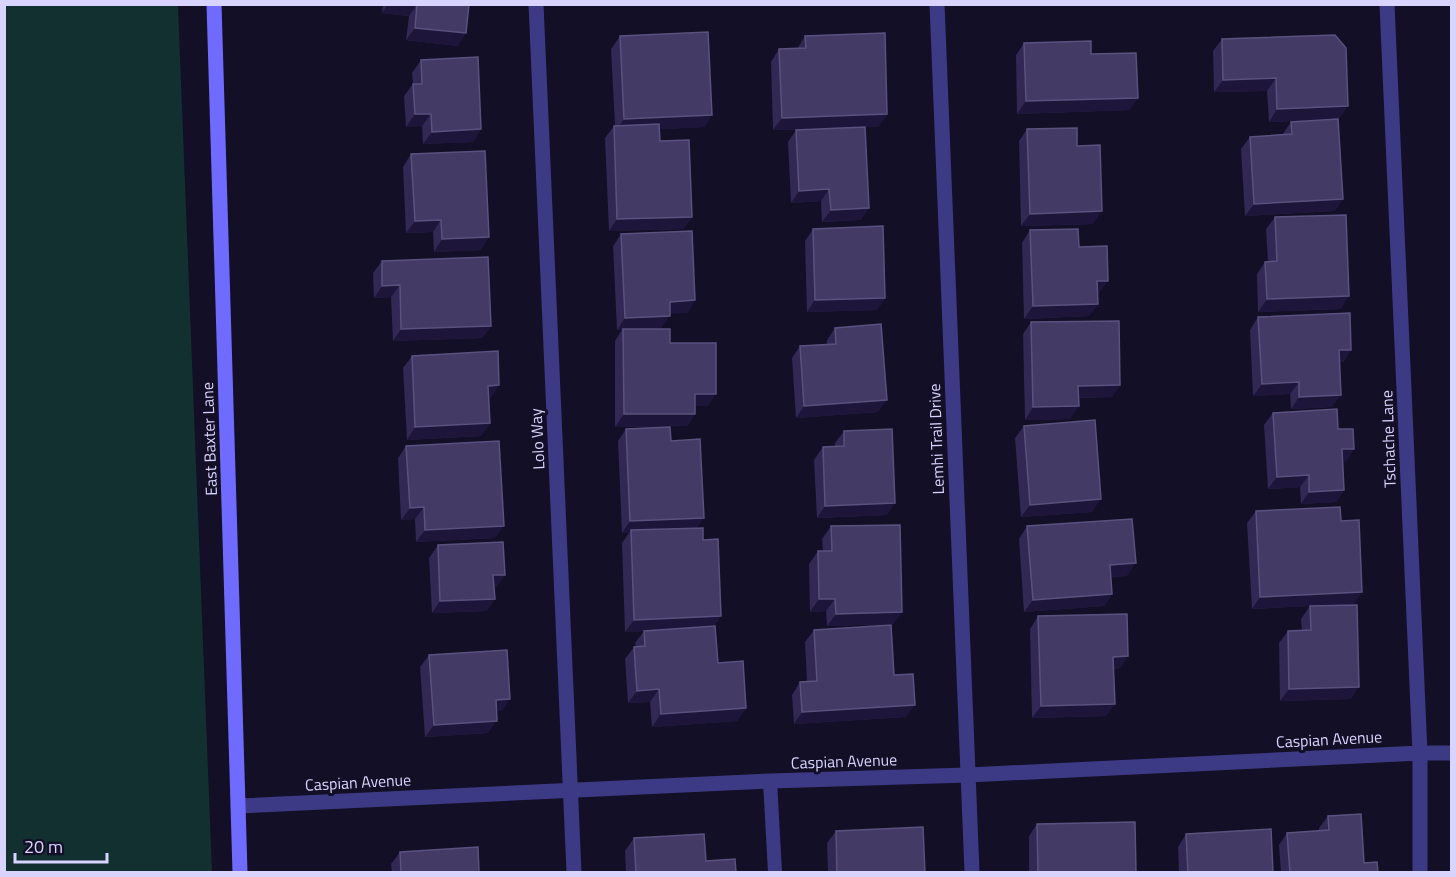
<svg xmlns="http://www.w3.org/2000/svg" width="1456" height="877" font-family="'Titillium Web',sans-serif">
<rect width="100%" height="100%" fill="#130f26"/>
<path fill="#12302f" d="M5,4L178,5L212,872H5Z"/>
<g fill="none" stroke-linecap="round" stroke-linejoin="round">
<path stroke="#3d3a85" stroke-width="14" d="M770,781L775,872"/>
<path stroke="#3d3a85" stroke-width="15" d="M536,4L574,872
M937,4L972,872
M1387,4L1420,753V872
M238,806L770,781L968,775L1420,753H1452"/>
<path stroke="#6f6bff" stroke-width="15" d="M214,4L240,872"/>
</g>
<path fill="#312854" d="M383,4H469L458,46L406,40L409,16L382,13Z
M620,36L712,115L704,127L659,129L660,141L692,217L683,229L609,231L605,138L614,126H615L611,49Z
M805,36L887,114L878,127H865L869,208L860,220L822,222L821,201L791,203L788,142L796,130L837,128L773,130L771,62L779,49H797Z
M1222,39L1339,119L1269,122L1267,91L1214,92L1213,51Z
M1024,43L1091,54L1138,98L1129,110L1017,114L1016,55Z
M421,60L481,129L473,142L423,144L422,126L406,127L404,96L413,84L412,73Z
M1291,122L1343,199L1334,211L1245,216L1241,149L1250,137L1282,135Z
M1027,129L1077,146L1093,224L1021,226L1019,141Z
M411,154L481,250L434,252L433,232L406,233L403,167Z
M1275,217L1341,309L1258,312L1257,274L1265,262H1268L1266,229Z
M813,229L885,298L877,310L807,312L805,241Z
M1030,230L1079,247L1099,293H1098V304L1089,316L1024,319L1022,243Z
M621,234L695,300L687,313H670L661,328L646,329L670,343L708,406H695V414L687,426L615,427V341L622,330H617L613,246Z
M382,261L491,326L482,338L393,341L391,297L374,298L373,273Z
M1258,317L1351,350L1343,362H1339L1332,407L1291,409L1290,394L1253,396L1250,330Z
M1031,322L1120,385L1112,397L1078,398L1070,419L1025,420L1023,334Z
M835,328L878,412L796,418L792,358L800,346L827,344V340Z
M412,356L491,398H489L490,423L481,436L407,440L403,368Z
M1273,413L1338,429L1354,449L1346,461H1343L1344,490L1336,502L1301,504L1300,487L1268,489L1264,425Z
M1024,426L1092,512L1021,517L1015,438Z
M626,429L704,518L696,528L703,540L715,626L718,663L746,708L737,721L652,727L650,702L628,703L625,659L634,647H636L635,643L644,631L625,632L622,543L629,533H622L618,441Z
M844,431L887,515L817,518L814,460L823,447H835V443Z
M406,446L495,538L416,542L415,519L401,520L398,458Z
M1256,511L1341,521L1354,604L1315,606L1351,699L1280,701L1279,643L1288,631L1302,630L1301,619L1310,606L1252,609L1247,523Z
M831,526L902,612L893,624L827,626L826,611L810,612L809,564L818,551H823L822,539Z
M1027,526L1127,576L1111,577L1112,594L1104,606L1024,612L1019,539Z
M438,545L505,575L496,587H494L495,599L486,611L432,613L429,558Z
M1038,616L1128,656L1120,668L1114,669L1106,716L1032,718L1030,629Z
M814,630L894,675L906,717L794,724L792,695L800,682H807L805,642Z
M429,655L502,711H496L488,733L425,737L420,667Z
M1328,816L1364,863L1378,873H1281L1279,845L1287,833L1319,831V828Z
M1037,824L1136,873H1029V836Z
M836,831L925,873H828L827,843Z
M1186,834L1273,873H1179L1178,847Z
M634,838L706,861L736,873H626L625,851Z
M400,852L479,873H392L391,864Z"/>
<path fill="#1d163a" d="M388,4H417L409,16L382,13Z
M415,28L466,33L458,46L406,40Z
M1276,78L1267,91L1214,92L1223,80Z
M1138,98L1129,110L1017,114L1026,101Z
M1348,106L1339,119L1269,122L1277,109Z
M415,114H431L422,126L406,127Z
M887,114L878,127L773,130L782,118Z
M712,115L704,127L615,132L624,119Z
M481,129L473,142L423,144L432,132Z
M829,189L821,201L791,203L799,191Z
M1343,199L1334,211L1245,216L1254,204Z
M869,208L860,220L822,222L831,210Z
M1102,211L1093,224L1021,226L1030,214Z
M692,217L683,229L609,231L617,219Z
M441,220L433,232L406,233L415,221Z
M489,237L481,250L434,252L442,239Z
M1097,281H1108L1099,293H1089Z
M400,285L391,297L374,298L382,286Z
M1349,296L1341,309L1258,312L1267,299Z
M885,298L877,310L807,312L815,300Z
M695,300L687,313L661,314L670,302Z
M1098,304L1089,316L1024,319L1033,306Z
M670,316L661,328L617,330L625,318Z
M491,326L482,338L393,341L401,329Z
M1339,350H1351L1343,362L1330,363Z
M1299,382L1290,394L1253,396L1262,384Z
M499,385L491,398H480L488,386Z
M1120,385L1112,397L1069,398L1078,386Z
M695,394H716L708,406H687Z
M1341,395L1332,407L1291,409L1299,397Z
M887,400L878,412L796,418L804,406Z
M1079,406L1070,419L1025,420L1033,407Z
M624,414H695L687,426L615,427Z
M490,423L481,436L407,440L415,427Z
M1342,449H1354L1346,461L1334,462Z
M1309,475L1300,487L1268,489L1277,477Z
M1344,490L1336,502L1301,504L1309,492Z
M1101,499L1092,512L1021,517L1030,505Z
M895,503L887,515L817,518L825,506Z
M424,507L415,519L401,520L410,508Z
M704,518L695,530H631L629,533H622L630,521Z
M504,526L495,538L416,542L425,530Z
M1136,563L1127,576L1101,577L1110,565Z
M493,575H505L496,587H485Z
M1362,592L1354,604L1252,609L1260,597Z
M1112,594L1104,606L1024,612L1033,600Z
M495,599L486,611L432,613L440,601Z
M819,599H835L826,611L810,612Z
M902,612L893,624L827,626L836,614Z
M721,616L713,629L625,632L634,620Z
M1128,656L1120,668L1105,669L1113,657Z
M1359,687L1351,699L1280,701L1289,689Z
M659,689L650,702L628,703L637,691Z
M510,699L502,711L487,712L496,700Z
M1115,704L1106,716L1032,718L1041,706Z
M915,705L906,717L794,724L802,712Z
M746,708L737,721L652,727L661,714Z
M497,721L488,733L425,737L434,725Z"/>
<path fill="#433a66" stroke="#5a527e" stroke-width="1.5" d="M417,4H469L466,33L415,28Z
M708,32L712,115L624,119L620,36Z
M885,33L887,114L782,118L779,49L806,48L805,36Z
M1335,35L1346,48L1348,106L1277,109L1276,78L1223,80L1222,39Z
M1091,41V54L1136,53L1138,98L1026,101L1024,43Z
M478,57L481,129L432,132L431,114H415L413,84H422L421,60Z
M1338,119L1343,199L1254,204L1250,137L1292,134L1291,122Z
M659,124L660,141L689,140L692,217L617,219L614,126Z
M865,127L869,208L831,210L829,189L799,191L796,130Z
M1077,128V146L1100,145L1102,211L1030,214L1027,129Z
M485,151L489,237L442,239L441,220L415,221L411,154Z
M1346,215L1349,296L1267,299L1265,262L1277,261L1275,217Z
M883,226L885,298L815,300L813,229Z
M1078,229L1079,247L1107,246L1108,281H1097L1098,304L1033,306L1030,230Z
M692,231L695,300L670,302V316L625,318L621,234Z
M488,257L491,326L401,329L400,285L382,286V261Z
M1350,313L1351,350H1339L1341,395L1299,397V382L1262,384L1258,317Z
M1119,321L1120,385L1078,386L1079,406L1033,407L1031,322Z
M881,324L887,400L804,406L800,346L836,344L835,328Z
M623,329H670V343H716V394H695V414H624Z
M498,351L499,385L488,386L490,423L415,427L412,356Z
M1337,409L1338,429H1353L1354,449H1342L1344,490L1309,492V475L1277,477L1273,413Z
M1095,420L1101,499L1030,505L1024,426Z
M670,427L671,441L700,439L704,518L630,521L626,429Z
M892,429L895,503L825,506L823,447L844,446V431Z
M499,441L504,526L425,530L424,507L410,508L406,446Z
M1340,507L1341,521L1359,520L1362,592L1260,597L1256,511Z
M1132,519L1136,563L1110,565L1112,594L1033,600L1027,526Z
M900,525L902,612L836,614L835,599H819L818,551H832L831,526Z
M703,528V540L718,539L721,616L634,620L631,530Z
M503,542L505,575H493L495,599L440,601L438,545Z
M1357,605L1359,687L1289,689L1288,631L1311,630L1310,606Z
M1127,614L1128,656L1113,657L1115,704L1041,706L1038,616Z
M891,625L894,675L913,674L915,705L802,712L800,682L817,681L814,630Z
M715,626L718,663L743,661L746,708L661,714L659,689L637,691L634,647L645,646L644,631Z
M507,650L510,699L496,700L497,721L434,725L429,655Z
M1361,814L1364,863L1377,862L1378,873H1290L1287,833L1329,830L1328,816Z
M1135,822L1136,873H1038L1037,824Z
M923,827L925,873H837L836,831Z
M1271,829L1273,873H1188L1186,834Z
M704,834L706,861L735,859L736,873H636L634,838Z
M478,847L479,873H401L400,852Z"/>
<g text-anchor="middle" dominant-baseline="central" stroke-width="6" stroke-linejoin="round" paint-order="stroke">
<g font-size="16" fill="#d9d4ff" stroke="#130f26">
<text transform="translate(209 439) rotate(-92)">East Baxter Lane</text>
<text transform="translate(537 439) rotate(-93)">Lolo Way</text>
<text transform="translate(936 439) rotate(-92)">Lemhi Trail Drive</text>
<text transform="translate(1388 439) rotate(-92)">Tschache Lane</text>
<text transform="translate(1329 739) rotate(-3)">Caspian Avenue</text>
<text transform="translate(844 761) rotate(-2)">Caspian Avenue</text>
<text transform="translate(358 782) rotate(-3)">Caspian Avenue</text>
</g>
</g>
<rect width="1456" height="877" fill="none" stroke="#d9d4ff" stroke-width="12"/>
<path d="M15 853v9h92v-9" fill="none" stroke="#d9d4ff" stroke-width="3"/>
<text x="24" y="853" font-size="18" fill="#d9d4ff" stroke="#130f26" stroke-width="4.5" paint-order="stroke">20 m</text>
</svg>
